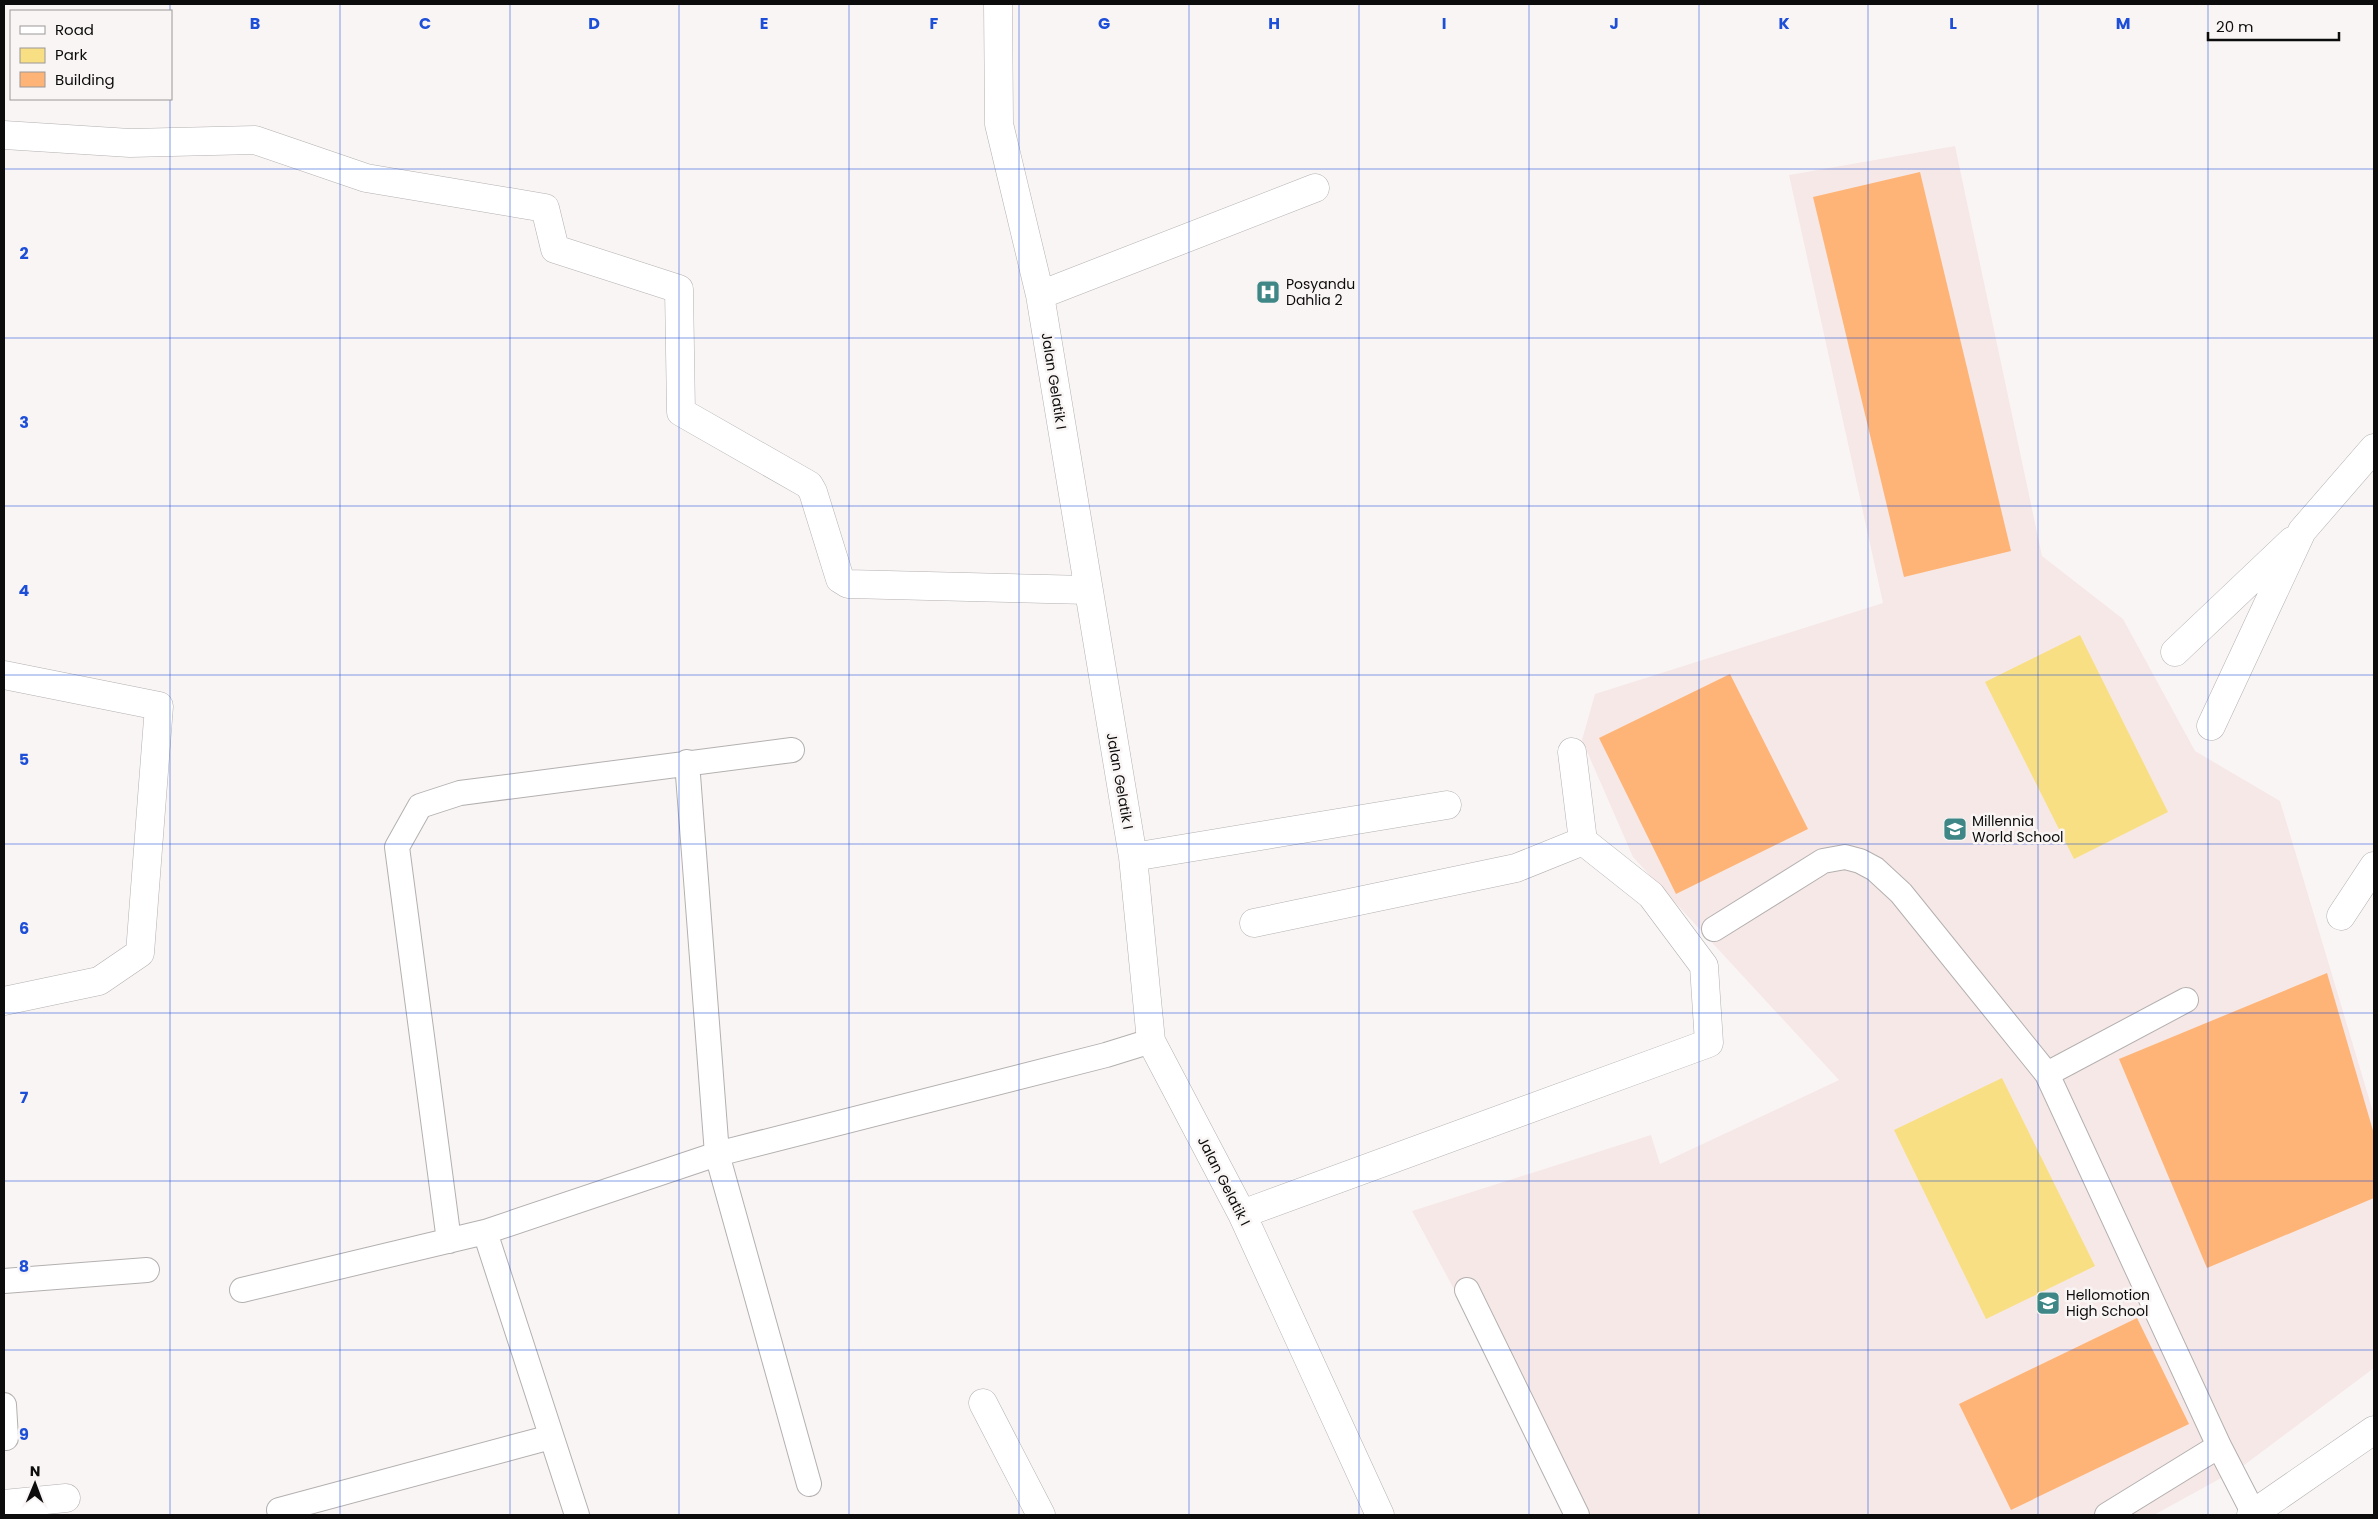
<svg xmlns="http://www.w3.org/2000/svg" width="2378" height="1519" font-family="Poppins,sans-serif">
<rect width="100%" height="100%" fill="#faf5f5"/>
<path fill="#f6e8e7" d="M1955,146L2042,556L2123,619L2195,751L2280,801L2374,1115V1368L2243,1466L2154,1515H1575L1412,1211L1651,1135L1660,1164L1839,1080L1633,857L1582,740L1595,694L1883,603L1789,175Z"/>
<path fill="#f9df83" d="M2080,635L2168,812L2074,859L1985,682Z
M2002,1078L2095,1266L1986,1319L1894,1130Z"/>
<path fill="#feb476" d="M1920,172L2011,551L1904,577L1813,197Z
M1730,674L1808,829L1676,894L1599,738Z
M2327,973L2374,1134V1198L2207,1268L2119,1059Z
M2137,1318L2189,1424L2011,1510L1959,1404Z"/>
<g fill="none" stroke-linecap="round" stroke-linejoin="round">
<g stroke="#b4b0b0" stroke-width="26">
<path id="lane" d="M687,762L717,1154L809,1484
M1714,929L1823,861L1845,857L1860,861L1875,869L1901,893L2047,1074
M2186,1000L2047,1074L2219,1446L2254,1514
M485,1232L577,1515
M449,1241L397,847L420,806L460,793L792,750
M4,1281L147,1270
M242,1290L485,1232L717,1154L1106,1055L1151,1041
M1467,1290L1577,1515
M4,1405L6,1438
M279,1510L551,1437
M2107,1515L2219,1446"/>
</g>
<g stroke="#b4b0b0" stroke-width="29">
<path id="street" d="M998,4L999,124L1040,295L1133,857L1151,1041L1242,1214L1380,1515
M4,135L130,143L255,140L366,178L545,208L555,249L679,289L681,412L809,485L813,492L840,579L848,584L1088,590
M1040,295L1315,188
M2175,652L2292,541
M4,675L159,706L140,953L99,981L4,1001
M2211,726L2302,531L2374,448
M1133,857L1447,805
M2341,916L2374,866
M1254,923L1516,868L1583,841
M1242,1214L1709,1043L1704,966L1651,895L1583,841L1572,752
M983,1403L1041,1515
M4,1504L66,1498"/>
</g>
<g stroke="#b4b0b0" stroke-width="29">
<path id="secondary" d="M2251,1515L2374,1430"/>
</g>
<use href="#lane" stroke="#fff" stroke-width="24"/>
<use href="#street" stroke="#fff" stroke-width="28"/>
<use href="#secondary" stroke="#fff" stroke-width="28"/>
</g>
<path fill="none" stroke="#1d4ed8" stroke-width="1" stroke-opacity="0.55" d="M170,4V11M340,4V1515M510,4V1515M679,4V1515M849,4V1515M1019,4V1515M1189,4V1515M1359,4V1515M1529,4V1515M1699,4V1515M1868,4V1515M2038,4V1515M2208,4V1515M170,99V1515M4,169H2374M4,338H2374M4,506H2374M4,675H2374M4,844H2374M4,1013H2374M4,1181H2374M4,1350H2374"/>
<defs>
<g id="hospital-square" transform="scale(1.25)"><rect x="-9" y="-9" width="18" height="18" rx="4" fill="#3e8786" stroke="#faf5f5"/><path d="M-5-5h3v3.5h4V-5h3V5h-3V1.5h-4V5h-3Z" fill="#fff"/></g>
<g id="school-square" transform="scale(1.25)"><rect x="-9" y="-9" width="18" height="18" rx="4" fill="#3e8786" stroke="#faf5f5"/><path d="M0-5L7-2L0 1L-7-2ZM-4 1L0 2.5L4 1V4Q0 6-4 4Z" fill="#fff"/></g>
</defs>
<g fill-rule="evenodd">
<use href="#hospital-square" x="1268" y="292"/>
<use href="#school-square" x="1955" y="829"/>
<use href="#school-square" x="2048" y="1303"/>
</g>
<g text-anchor="middle" dominant-baseline="central" stroke-width="5" stroke-linejoin="round" paint-order="stroke">
<g font-size="14" fill="#0d0c0c" stroke="#faf5f5" text-anchor="start">
<text x="1286" y="284">Posyandu<tspan x="1286" dy="16">Dahlia 2</tspan></text>
<text x="1972" y="821">Millennia<tspan x="1972" dy="16">World School</tspan></text>
<text x="2066" y="1295">Hellomotion<tspan x="2066" dy="16">High School</tspan></text>
</g>
<g font-size="14" fill="#0d0c0c" stroke="#faf5f5">
<text transform="translate(1054 381) rotate(81)">Jalan Gelatik I</text>
<text transform="translate(1120 781) rotate(80)">Jalan Gelatik I</text>
<text transform="translate(1224 1181) rotate(63)">Jalan Gelatik I</text>
</g>
</g>
<g font-size="16" text-anchor="middle" font-weight="bold" fill="#1d4ed8" stroke="#faf5f5" stroke-width="5" stroke-linejoin="round" paint-order="stroke">
<text x="255" y="29">B</text>
<text x="425" y="29">C</text>
<text x="594" y="29">D</text>
<text x="764" y="29">E</text>
<text x="934" y="29">F</text>
<text x="1104" y="29">G</text>
<text x="1274" y="29">H</text>
<text x="1444" y="29">I</text>
<text x="1614" y="29">J</text>
<text x="1784" y="29">K</text>
<text x="1953" y="29">L</text>
<text x="2123" y="29">M</text>
<text x="24" y="259">2</text>
<text x="24" y="428">3</text>
<text x="24" y="596">4</text>
<text x="24" y="765">5</text>
<text x="24" y="934">6</text>
<text x="24" y="1103">7</text>
<text x="24" y="1272">8</text>
<text x="24" y="1440">9</text>
</g>
<rect width="2378" height="1519" fill="none" stroke="#0d0c0c" stroke-width="10"/>
<rect x="10" y="10" width="162" height="90" fill="#faf5f5" stroke="#9b9898"/>
<rect x="20" y="26" width="25" height="8" fill="#ffffff" stroke="#9b9898"/>
<text x="55" y="35" font-size="15" fill="#0d0c0c">Road</text>
<rect x="20" y="48" width="25" height="15" fill="#f9df83" stroke="#9b9898"/>
<text x="55" y="60" font-size="15" fill="#0d0c0c">Park</text>
<rect x="20" y="72" width="25" height="15" fill="#feb476" stroke="#9b9898"/>
<text x="55" y="85" font-size="15" fill="#0d0c0c">Building</text>
<g transform="translate(35 1484) rotate(1)" stroke="#faf5f5" stroke-width="4" paint-order="stroke">
<path d="M0-4L9 19L0 12L-9 19Z" fill="#0d0c0c"/>
<text y="-8" font-size="14" font-weight="bold" text-anchor="middle" fill="#0d0c0c">N</text>
</g>
<path d="M2208 32v8h131v-8" fill="none" stroke="#0d0c0c" stroke-width="2.5"/>
<text x="2216" y="32" font-size="15" fill="#0d0c0c" stroke="#faf5f5" stroke-width="4" paint-order="stroke">20 m</text>
</svg>
